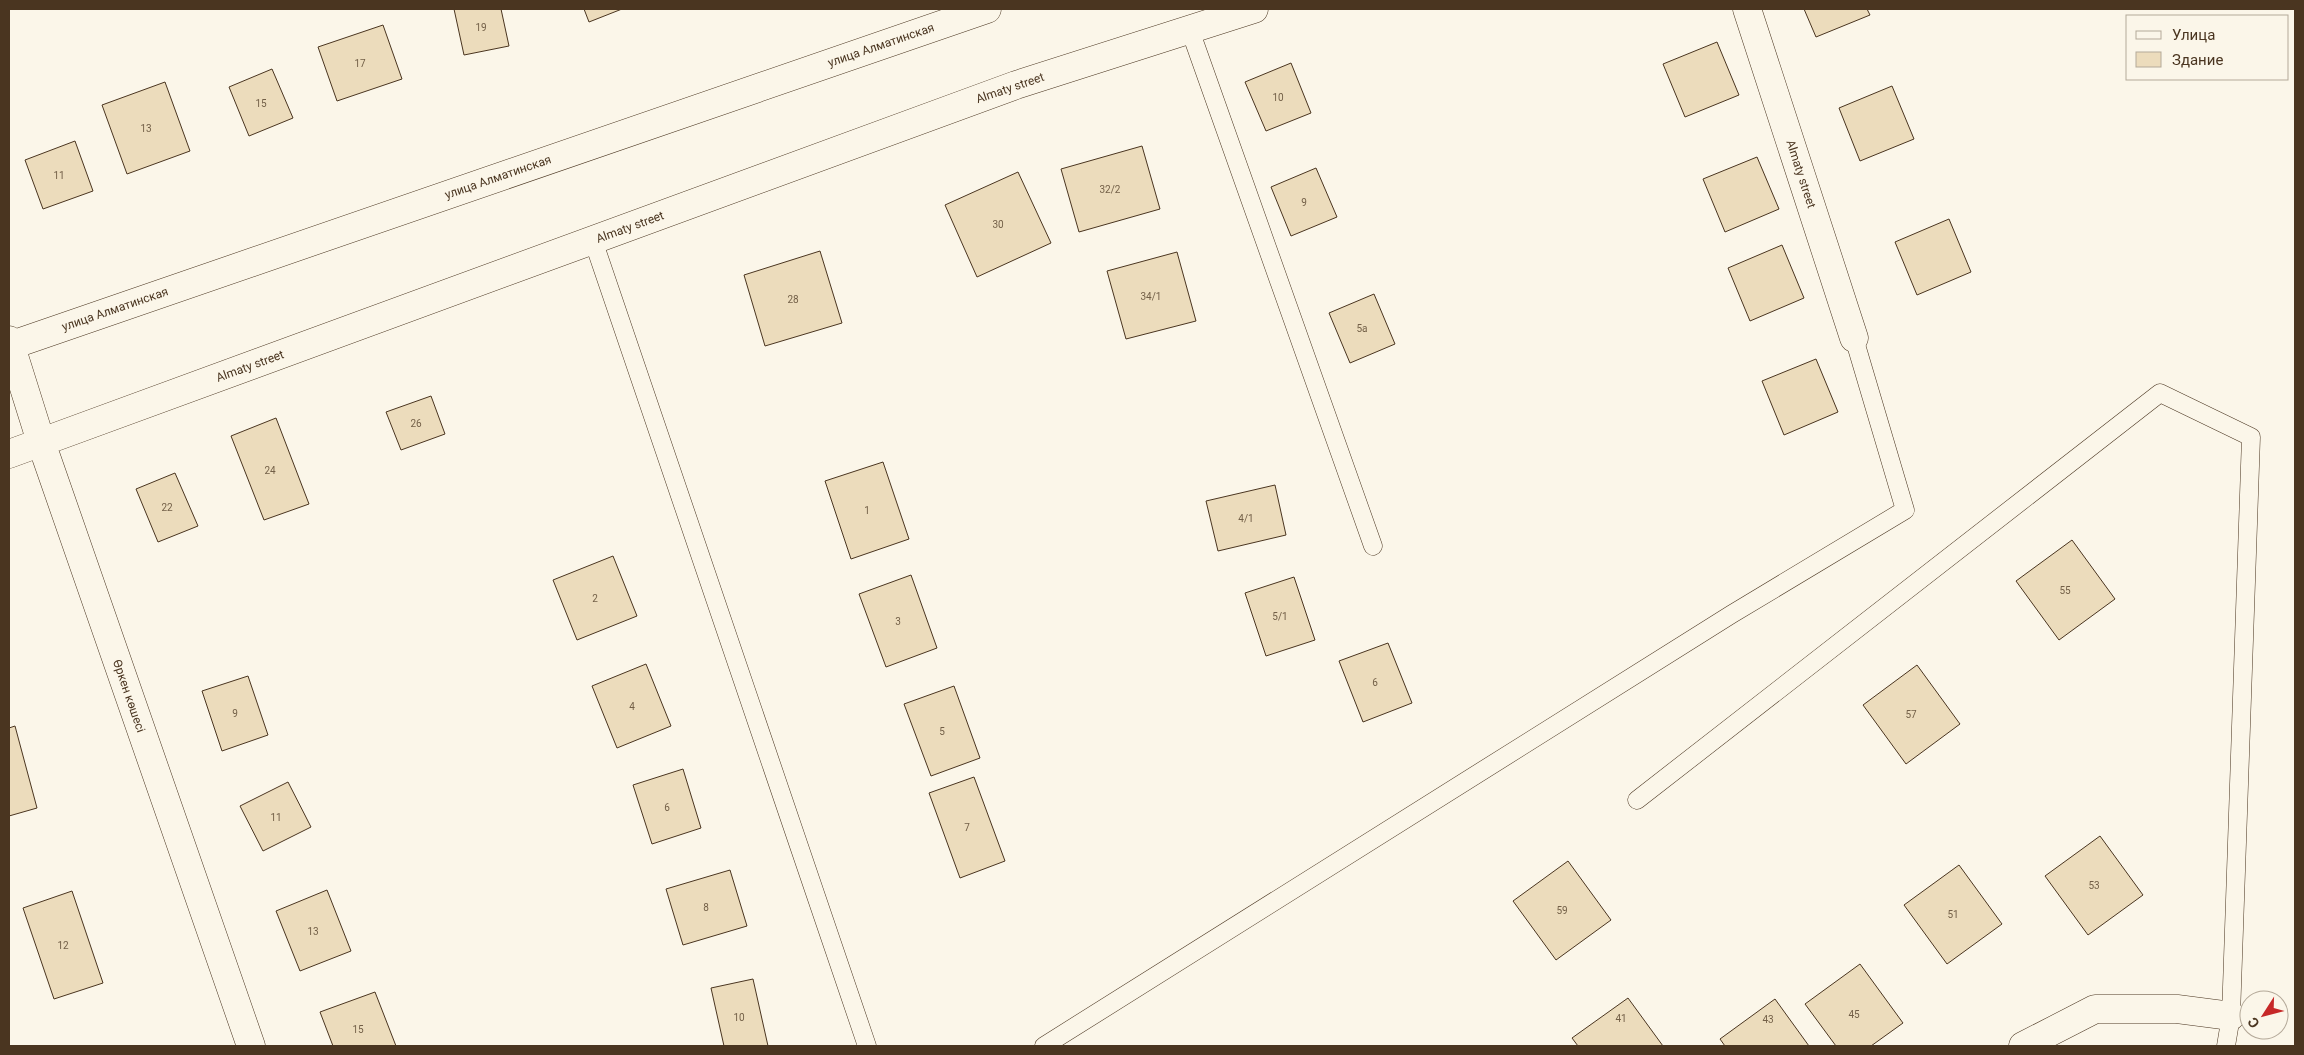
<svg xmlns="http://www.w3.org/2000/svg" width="2304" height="1055" font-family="Roboto,sans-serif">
<rect width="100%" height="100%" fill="#fbf6e9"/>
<path fill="#ecdcbc" stroke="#4a3520" d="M454,9H501L509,46L464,55Z
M584,9H622L589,22Z
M1804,9H1867L1870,15L1816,37Z
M383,25L402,79L337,101L318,47Z
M1717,42L1739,95L1685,117L1663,64Z
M1291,63L1311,113L1266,131L1245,82Z
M272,69L293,118L249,136L229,87Z
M165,82L190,151L127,174L102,105Z
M1892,86L1914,139L1860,161L1839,108Z
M75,141L93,191L43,209L25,160Z
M1142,146L1160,209L1079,232L1061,169Z
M1757,157L1779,209L1725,232L1703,179Z
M1316,168L1337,217L1291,236L1271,187Z
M1018,172L1051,243L977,277L945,205Z
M1949,219L1971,272L1917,295L1895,242Z
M1782,245L1804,298L1750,321L1728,268Z
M820,251L842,323L765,346L744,275Z
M1177,252L1196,321L1126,339L1107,271Z
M1374,294L1395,344L1350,363L1329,313Z
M1816,359L1838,412L1784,435L1762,381Z
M431,396L445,434L401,450L386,412Z
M276,418L309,504L264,520L231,436Z
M883,462L909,539L851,559L825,481Z
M175,473L198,526L158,542L136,489Z
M1275,485L1286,535L1218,551L1206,501Z
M2072,540L2115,599L2059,640L2016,581Z
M613,556L637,616L577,640L553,580Z
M911,575L937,648L886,667L859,594Z
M1294,577L1315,640L1266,656L1245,593Z
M1388,643L1412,703L1363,722L1339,661Z
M646,664L671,726L617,748L592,686Z
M1917,665L1960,724L1906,764L1863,705Z
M248,676L268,735L222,751L202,691Z
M954,686L980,758L931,776L904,704Z
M15,726L37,808L9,816V728Z
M683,769L701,828L652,844L633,785Z
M974,777L1005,861L960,878L929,793Z
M288,782L311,827L263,851L240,806Z
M2100,836L2143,895L2088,935L2045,876Z
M1568,861L1611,920L1556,960L1513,901Z
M1959,865L2002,924L1947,964L1904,905Z
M730,870L747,926L683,945L666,889Z
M327,890L351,951L300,971L276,911Z
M72,891L103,983L54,999L23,908Z
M1860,964L1903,1023L1871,1046H1836L1805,1004Z
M753,979L768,1046H724L711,988Z
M375,992L396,1046H333L320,1012Z
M1628,998L1663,1046H1578L1572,1038Z
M1775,999L1809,1046H1725L1720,1039Z"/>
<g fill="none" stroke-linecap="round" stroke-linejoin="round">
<g stroke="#4a3520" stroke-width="19">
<path id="lane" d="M1190,30L1373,546
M593,240L867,1046
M1637,800L2160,393L2251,437L2231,1016L2226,1046
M1044,1046L1732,614L1905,510L1854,338"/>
</g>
<g stroke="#4a3520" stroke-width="29">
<path id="street" d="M1747,9L1854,338
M9,340L41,442L251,1046
M9,346L987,9
M9,454L1016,85L1254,9
M2023,1046L2095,1009H2177L2231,1016"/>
</g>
<use href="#lane" stroke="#fbf6e9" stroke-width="18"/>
<use href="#street" stroke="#fbf6e9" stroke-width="28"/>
</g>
<g text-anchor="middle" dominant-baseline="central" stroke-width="4" stroke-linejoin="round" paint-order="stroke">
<g font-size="10" fill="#725f47">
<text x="481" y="27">19</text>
<text x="360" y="63">17</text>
<text x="1278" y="97">10</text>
<text x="261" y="103">15</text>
<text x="146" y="128">13</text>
<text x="59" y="175">11</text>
<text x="1110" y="189">32/2</text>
<text x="1304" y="202">9</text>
<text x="998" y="224">30</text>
<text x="1151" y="296">34/1</text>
<text x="793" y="299">28</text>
<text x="1362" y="328">5а</text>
<text x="416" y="423">26</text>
<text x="270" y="470">24</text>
<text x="167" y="507">22</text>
<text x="867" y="510">1</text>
<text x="1246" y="518">4/1</text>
<text x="2065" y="590">55</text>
<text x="595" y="598">2</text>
<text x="1280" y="616">5/1</text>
<text x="898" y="621">3</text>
<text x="1375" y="682">6</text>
<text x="632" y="706">4</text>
<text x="235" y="713">9</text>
<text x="1911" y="714">57</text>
<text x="942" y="731">5</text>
<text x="667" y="807">6</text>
<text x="276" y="817">11</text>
<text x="967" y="827">7</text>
<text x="2094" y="885">53</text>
<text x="706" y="907">8</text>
<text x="1562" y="910">59</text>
<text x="1953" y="914">51</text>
<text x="313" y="931">13</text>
<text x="63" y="945">12</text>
<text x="1854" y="1014">45</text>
<text x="739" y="1017">10</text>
<text x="1621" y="1018">41</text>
<text x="1768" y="1019">43</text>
<text x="358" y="1029">15</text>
</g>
<g font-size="12" fill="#4a3520" stroke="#fbf6e9">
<text transform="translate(881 45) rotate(-19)">улица Алматинская</text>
<text transform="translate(1010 88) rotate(-19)">Almaty street</text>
<text transform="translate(1801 174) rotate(72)">Almaty street</text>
<text transform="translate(498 177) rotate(-19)">улица Алматинская</text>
<text transform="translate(630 227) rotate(-20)">Almaty street</text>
<text transform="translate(115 309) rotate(-19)">улица Алматинская</text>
<text transform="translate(250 366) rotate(-20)">Almaty street</text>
<text transform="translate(129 696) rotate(71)">Өркен көшесі</text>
</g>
</g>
<rect width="2304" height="1055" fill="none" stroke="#4a3520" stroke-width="20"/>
<rect x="2126" y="15" width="162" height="65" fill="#fbf6e9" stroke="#b4a999"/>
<rect x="2136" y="31" width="25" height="8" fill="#fbf6e9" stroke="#b4a999"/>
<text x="2172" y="40" font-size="15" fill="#4a3520">Улица</text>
<rect x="2136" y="52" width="25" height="15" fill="#ecdcbc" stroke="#b4a999"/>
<text x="2172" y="65" font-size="15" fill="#4a3520">Здание</text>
<g transform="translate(2264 1015) rotate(234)"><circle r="24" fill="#fbf6e9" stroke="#b4a999"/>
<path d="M0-4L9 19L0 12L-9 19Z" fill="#c62828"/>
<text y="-8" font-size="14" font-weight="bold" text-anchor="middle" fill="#4a3520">С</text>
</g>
</svg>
